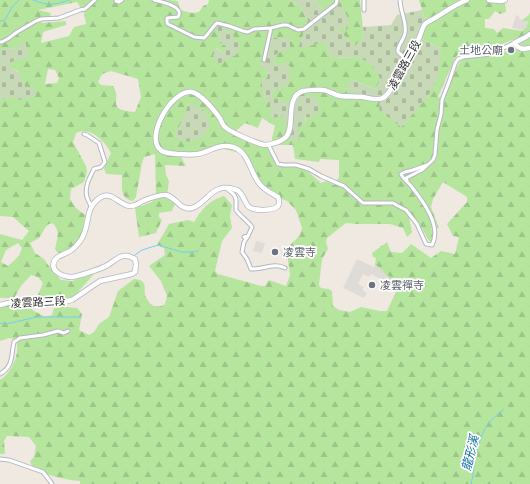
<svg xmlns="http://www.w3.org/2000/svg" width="530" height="484" font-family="Inter,'Noto Sans TC',sans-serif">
<defs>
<pattern id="forest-firs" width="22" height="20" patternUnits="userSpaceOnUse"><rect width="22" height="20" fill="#b6e59e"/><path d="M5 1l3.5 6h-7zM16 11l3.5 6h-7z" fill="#9dc588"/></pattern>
<pattern id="cemetery-stones" width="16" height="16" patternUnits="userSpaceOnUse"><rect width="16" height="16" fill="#c8d9b8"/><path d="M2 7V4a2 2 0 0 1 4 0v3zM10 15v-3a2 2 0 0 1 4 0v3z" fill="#acbb9e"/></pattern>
</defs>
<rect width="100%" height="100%" fill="#efe9e1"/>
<path fill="url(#forest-firs)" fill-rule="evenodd" d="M0,0H170L178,1L180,10L192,13L199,12L203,6L208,4L209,0H289L300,6L308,20L325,42L331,58L358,57L372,64L381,80L375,89L353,80L380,101L401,127L427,97L436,81L441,49L422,39L418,35L425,19L419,0H505L506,12L500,14L495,11L489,19H485V28L494,29L497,33L503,28L522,31L524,29L521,21L529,15L530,12V484H80V481C64,480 48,475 33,469L30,461L34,457L36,446L29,437L7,436L4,441L5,453L3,454H0V380C10,374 19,357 17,345C17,345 15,340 14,339L9,338L0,341V308L20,303L45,317L52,315L54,308L58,306L77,308L82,314L79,330L89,335L94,332L99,324L109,317L118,291L134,279C137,279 141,280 143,282C146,286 144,291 145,295C149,305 156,310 165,304L167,296L161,281L149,266L165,255L164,248L157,245L169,224L188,220L194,222C204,207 207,202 224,196L232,205L230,216L232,228L222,241L215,271L218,274L261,286H265L269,280L286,286L290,275L287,253L289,246L300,235L302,228L296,210L287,201L271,195L265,190L243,155L240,153L220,148L182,155V159L186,166L165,165L166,175L169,181L167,196L175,204L172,211L159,213V217L162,220L156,233L139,237L135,208L152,202L156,196L155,154L144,157L142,163L136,197L133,201C119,199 122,186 122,175L106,174L104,168L111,153C105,141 90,126 76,133L73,142L86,166L87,172L84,182L71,189L70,199L76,208L85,215L82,235L73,248L64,253H58L55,249C57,239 61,230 52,223L47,225L39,238L30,243L35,253L44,259L53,272L61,280L72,281L94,274L70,301L40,300L37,297L43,283L38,277L31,275L21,286L14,298H0V234L22,240L29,231L13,217L0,216V97L3,99L12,96L31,87H25L18,71L9,67L16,49L9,48L0,50ZM77,2L84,13L86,24L74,27L69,36L41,43L43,32L66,25V21L42,23L40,20L49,19L51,13L38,10ZM220,35L236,55L212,54L216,48L224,53L227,46L218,42ZM269,35L279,39L281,51L274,56L276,87L271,97L287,124L282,116L274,118L270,102L265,100L264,93L268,70ZM515,39V48L492,56L466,58L461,60L457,67L444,98L438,97L455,58L459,53L465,51L488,50ZM48,69L55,70L59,78L57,83L45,84ZM111,71L138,79L141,97L135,112C104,110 123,100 113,86L101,85L98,82L102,74ZM304,96L306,122L298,128L293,124L294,104L298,97ZM262,118L275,126L272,138L273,145H293L295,159L319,162L320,159L339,160V177L334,185L327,181L321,183L306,170L278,163L265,144L235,132L245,123L258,128ZM443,182L467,197V202L447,224L453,236L459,237L455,254L441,251L431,258L411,244L402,253L391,252L387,242L372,253L373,257L376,258L374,270L380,278L399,285L387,311H380L361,307L350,312L339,310L333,306L332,291L329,289L321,288L319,285L322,259L328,249L326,242L327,238L346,223L357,224H390L403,228L407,237L412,232L409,218L419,223L429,241H436L431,228H439L431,207L433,199ZM18,243L22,248L19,256L8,266L1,262L6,250Z
M316,0H360L364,38L355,46L335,27L339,2L329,13L320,8Z"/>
<path fill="url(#cemetery-stones)" d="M289,0H316L320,8L329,13L340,2L349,20L347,30L336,28L355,46L364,38L363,27L391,25L397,15L422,10L425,19L418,35L398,69L389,92L375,99L345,89L352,80L375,89L381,80L371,64L358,57L331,58L325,42L298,49L308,20L300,6Z
M217,23C227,26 236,38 240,47L236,55L218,64L212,54L215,48L224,53L226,46L218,42L220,35L215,29V25Z
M269,35L279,39L290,37V51H281L274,56L275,67L284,63L290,66L289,84L283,88L276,87L271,97L290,103L287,125L282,116L274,118L271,117L270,102L265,100L264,93L260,88L262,79L267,78L268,70L260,66L264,60Z
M422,39L441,49C441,88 425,100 401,127L379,110L380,101H385C396,92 398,78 404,67C408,57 416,48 422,39Z
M25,42L29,53V57L11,62L9,67C22,73 21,74 25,87H31L35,90L36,96L18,100L12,96L3,99L0,97V50L9,48L16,49L20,43Z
M304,96L316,97L319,104L318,113L313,117H305L306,122L298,128L299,140L291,141L288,139C294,125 291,110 298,97Z
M189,104L199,107L205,112L209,122V128L202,137L190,142L174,138Z"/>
<path fill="#dfdcd8" d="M516,15L519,16V18L523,21H526L529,20L526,28L521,30L512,28Z
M256,241L265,243L262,253L253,251Z
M357,259L374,267L376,265L377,266L382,270L385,274L390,277L387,282L371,274L369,277L363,274L358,284L364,287L362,290L367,293L364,298L343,288Z"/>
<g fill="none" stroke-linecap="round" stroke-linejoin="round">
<path stroke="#75cff0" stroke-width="1" d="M33,0C49,6 54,5 70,0
M0,21L5,20L12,7L19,0
M135,255L142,250L158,245L182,252H192L198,251
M0,323L6,324L37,317H81
M471,484C473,478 473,472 474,465C476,452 480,436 488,424C492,418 499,414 504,409"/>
<g stroke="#b4b7c1" stroke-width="5">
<path id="street" d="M116,0V1L119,2L122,0
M154,0C161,2 185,6 178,17L167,18V22L168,24L194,37L204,38C209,34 211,28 217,23L229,26L243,31L248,32L254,29L271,28L283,25H287L298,30L304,29L336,4L337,0
M400,0C400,11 407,22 405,33C404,40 397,45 398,52L406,59
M364,10V0
M0,42H2L9,38L17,32L36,21L41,19L59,18L80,10L85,9L95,0
M264,60L271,28
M84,134L87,135L99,143L105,162L101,167L94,169C90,177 84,187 87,197C88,200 90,204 91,206
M269,146L278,164L284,165H296L309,169L321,176L344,186L363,203H393L398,206L406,210L417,224L426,244L432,245C442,226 423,201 411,186C408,182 403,179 401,174L405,172L413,170L427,165
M407,181L406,178L422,170L433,160L435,155L437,130L441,114L442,100L450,79L455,64L458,59L463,57L491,54L514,43
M227,189C233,193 237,196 236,204C236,206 236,208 236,210C238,214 249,222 252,227L248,236L244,237
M248,236L244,242L242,252L247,259L251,269C262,270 274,262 285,268
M0,374C14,366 11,355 14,342L20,338L43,335L58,331L64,333L68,331
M0,459L9,460L43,472L50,481L52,484"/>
</g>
<g stroke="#b4b7c1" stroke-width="6">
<path id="secondary" d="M489,0L501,1L505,0
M530,34L526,37L514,43C519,49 523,50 530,48
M0,305C7,303 15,301 22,301C40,300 54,306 72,300L100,281L132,274L135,272L136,264L135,259C121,251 117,260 106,266C100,269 77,277 71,277C67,277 60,275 57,272C51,268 53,260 58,257C64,253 69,253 74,248C77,245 81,241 83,236C89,224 86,209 97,200C111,188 117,204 129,206C135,207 138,203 143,201C147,199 162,194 166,195C176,197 180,211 192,208C203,205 209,192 219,189C224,187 231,188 237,190C243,193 244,202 249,207C254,211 274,211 278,206C280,203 279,200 278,197C271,193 264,190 259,183C250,172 249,152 233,147C220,143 211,151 198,154C191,155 184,154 177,154C173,153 167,154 162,151C143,140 171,89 192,92C201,94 214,110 219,117C221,120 222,124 225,127C230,132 260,145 266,145C270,145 274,143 278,142C280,141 284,139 286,137C296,126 284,97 303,91C308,90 322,89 327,91C332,93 336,95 341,96C349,97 356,96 363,97C369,98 377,101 383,98C388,95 390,90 393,86C397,77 401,67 406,59C411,52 416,46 419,38C421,34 422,28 425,24C428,21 432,20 435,18C447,11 454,5 467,0"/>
</g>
<use href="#street" stroke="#fff" stroke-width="3"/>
<use href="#secondary" stroke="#fff" stroke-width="4.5"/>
</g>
<g fill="#6b7280" stroke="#fff" stroke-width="1.5">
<circle cx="511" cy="50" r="4"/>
<circle cx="275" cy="252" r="4"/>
<circle cx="372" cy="285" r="4"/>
</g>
<g text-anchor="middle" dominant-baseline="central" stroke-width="3.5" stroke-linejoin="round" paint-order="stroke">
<g font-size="11" fill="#5b616d" stroke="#fff" text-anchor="start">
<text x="503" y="50" text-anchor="end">土地公廟</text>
<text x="283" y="252">凌雲寺</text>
<text x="380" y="285">凌雲禪寺</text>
</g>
<g font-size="11" fill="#2e2e2e" stroke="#fff">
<text transform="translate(404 65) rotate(-61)">凌雲路三段</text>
<text transform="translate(38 302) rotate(-3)">凌雲路三段</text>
</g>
<g font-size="12" font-style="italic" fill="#0d6fa3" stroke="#fff">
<text transform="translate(470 453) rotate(-76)">龍形溪</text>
</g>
</g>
</svg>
